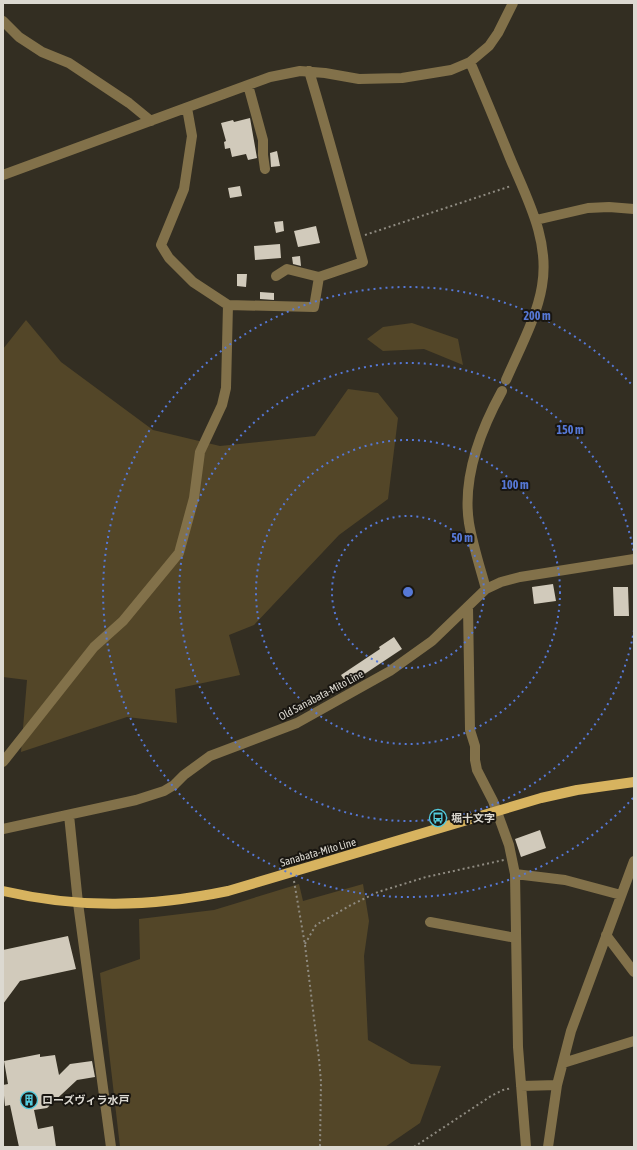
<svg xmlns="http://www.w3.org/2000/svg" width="637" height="1150" font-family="'Asap Condensed','Noto Sans JP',sans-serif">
<rect width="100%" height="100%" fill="#332e22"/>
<path fill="#534628" d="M26,320L61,362L153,430L220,446L315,436L348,389L378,393L398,418L388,499L339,535L254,625L229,635L240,675L175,689L177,723L127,717L21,752L27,680L3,677V349Z
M412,323L458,339L463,365L424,349L383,351L367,339L383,327Z
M299,884L303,901L363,884L369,921L364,956L368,1040L411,1064L441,1066L420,1123L385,1147H120L100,973L140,959L139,919L214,910Z"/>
<path fill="#d1cabb" d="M250,118L257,158L248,160L246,154L232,157L230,148L225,149L224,142L226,141L221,123L233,120L234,122Z
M277,151L280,166L271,167L270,153Z
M240,186L242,196L230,198L228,188Z
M283,221L284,231L276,233L274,222Z
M316,226L320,243L298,247L294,231Z
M280,244L281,258L255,260L254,246Z
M300,256L301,266L293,264L292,257Z
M237,274H247L246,287L237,286Z
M260,292L274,293V300L260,299Z
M553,584L556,601L534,604L532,587Z
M613,587H628L629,616H614Z
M394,637L402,649L348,685L341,675L380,649L379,647Z
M540,830L546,848L521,857L515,839Z
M68,936L76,969L20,981L3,1004V950Z
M40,1054V1057L55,1055L59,1075L70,1064L92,1061L95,1077L77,1080L47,1108L34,1110L38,1129L53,1126L56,1147H19L10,1105L5,1106L3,1085L8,1084L4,1061Z"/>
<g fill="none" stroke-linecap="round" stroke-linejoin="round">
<path stroke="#8f8b81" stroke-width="2" stroke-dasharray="2 3" stroke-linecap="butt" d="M365,235L511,186
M294,881L305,945L319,1059L321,1082L320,1147
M305,944L316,925L351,905L378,892L426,877L504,860
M414,1147L491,1096L503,1090L512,1088"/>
<path stroke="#82714a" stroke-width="10" d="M3,21L19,37L42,52L69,63L129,103L151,121
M470,62C484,94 497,126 510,158C527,199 550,240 542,286C537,317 519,350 506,380
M248,85L263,140V155L265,169
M187,108L192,136L184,189L161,245L169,258L193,282L228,305L314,307L319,277
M3,175L248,85L270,77L300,71L325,73L359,79L402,78L451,70L470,62L489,46L498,33L513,3
M536,220L588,208L609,207L634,209
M276,276L287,269L319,277L363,262C345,198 328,134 309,71
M486,589C480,567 473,546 469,523C462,477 480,431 502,391
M468,607L470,730L475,746V760L477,770L493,801L509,845L515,874L518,1047L526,1147
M3,762L94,647L123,621L179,553L194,498L200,452L222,405L226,388L228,305
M69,815L78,903L111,1147
M3,829L136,800L164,791L174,785L184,775L210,756L297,723L390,671L432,641L486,589L501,582L520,577L634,559
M515,874L565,880L621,895
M430,922L516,938
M606,935L634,972
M563,1063L634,1041
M521,1086L557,1085
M548,1147L557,1085L571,1031L634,861"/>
<path stroke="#d7b35f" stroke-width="10" d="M3,891C81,909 150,907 228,891L541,798L577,790L634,782"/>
</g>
<g fill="none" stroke="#5678d6" stroke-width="2" stroke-dasharray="2 4">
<circle cx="408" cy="592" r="76"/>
<circle cx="408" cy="592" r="152"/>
<path d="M634 630A229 229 0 1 1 634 554"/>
<path d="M633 798A305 305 0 1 1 633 386"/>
</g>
<defs>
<g id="bus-ring" transform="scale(0.9)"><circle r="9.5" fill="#191611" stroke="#53cadc" stroke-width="1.5"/><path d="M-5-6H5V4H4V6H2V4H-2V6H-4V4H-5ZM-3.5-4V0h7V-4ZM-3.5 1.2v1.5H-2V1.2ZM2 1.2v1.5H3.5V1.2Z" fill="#53cadc"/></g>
<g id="building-ring" transform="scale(0.9)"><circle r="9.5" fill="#191611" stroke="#53cadc" stroke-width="1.5"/><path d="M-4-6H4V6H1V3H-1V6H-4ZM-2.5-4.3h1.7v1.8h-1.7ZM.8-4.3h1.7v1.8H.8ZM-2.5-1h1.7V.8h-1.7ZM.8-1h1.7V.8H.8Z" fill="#53cadc"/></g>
</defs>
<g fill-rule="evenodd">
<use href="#bus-ring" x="438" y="818"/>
<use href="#building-ring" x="29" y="1100"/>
</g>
<g text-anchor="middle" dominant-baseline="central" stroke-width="4" stroke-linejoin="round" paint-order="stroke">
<g font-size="11" fill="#dcd9d1" stroke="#191611">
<text transform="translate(321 695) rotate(-28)">Old Sanabata-Mito Line</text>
<text transform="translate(318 852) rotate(-16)">Sanabata-Mito Line</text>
</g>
<g font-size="11" font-weight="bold" fill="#dcd9d1" stroke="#191611" text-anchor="start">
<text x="451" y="818">堀十文字</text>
<text x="42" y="1100">ローズヴィラ水戸</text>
</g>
</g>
<circle cx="408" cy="592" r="6" fill="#5678d6" stroke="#191611" stroke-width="2"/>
<g font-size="12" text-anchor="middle" font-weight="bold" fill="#5678d6" stroke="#191611" stroke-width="4" stroke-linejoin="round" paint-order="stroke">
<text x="537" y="320">200 m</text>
<text x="570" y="434">150 m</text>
<text x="515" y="489">100 m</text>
<text x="462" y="542">50 m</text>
</g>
<rect width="637" height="1150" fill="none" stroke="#dcd9d1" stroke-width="8"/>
</svg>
